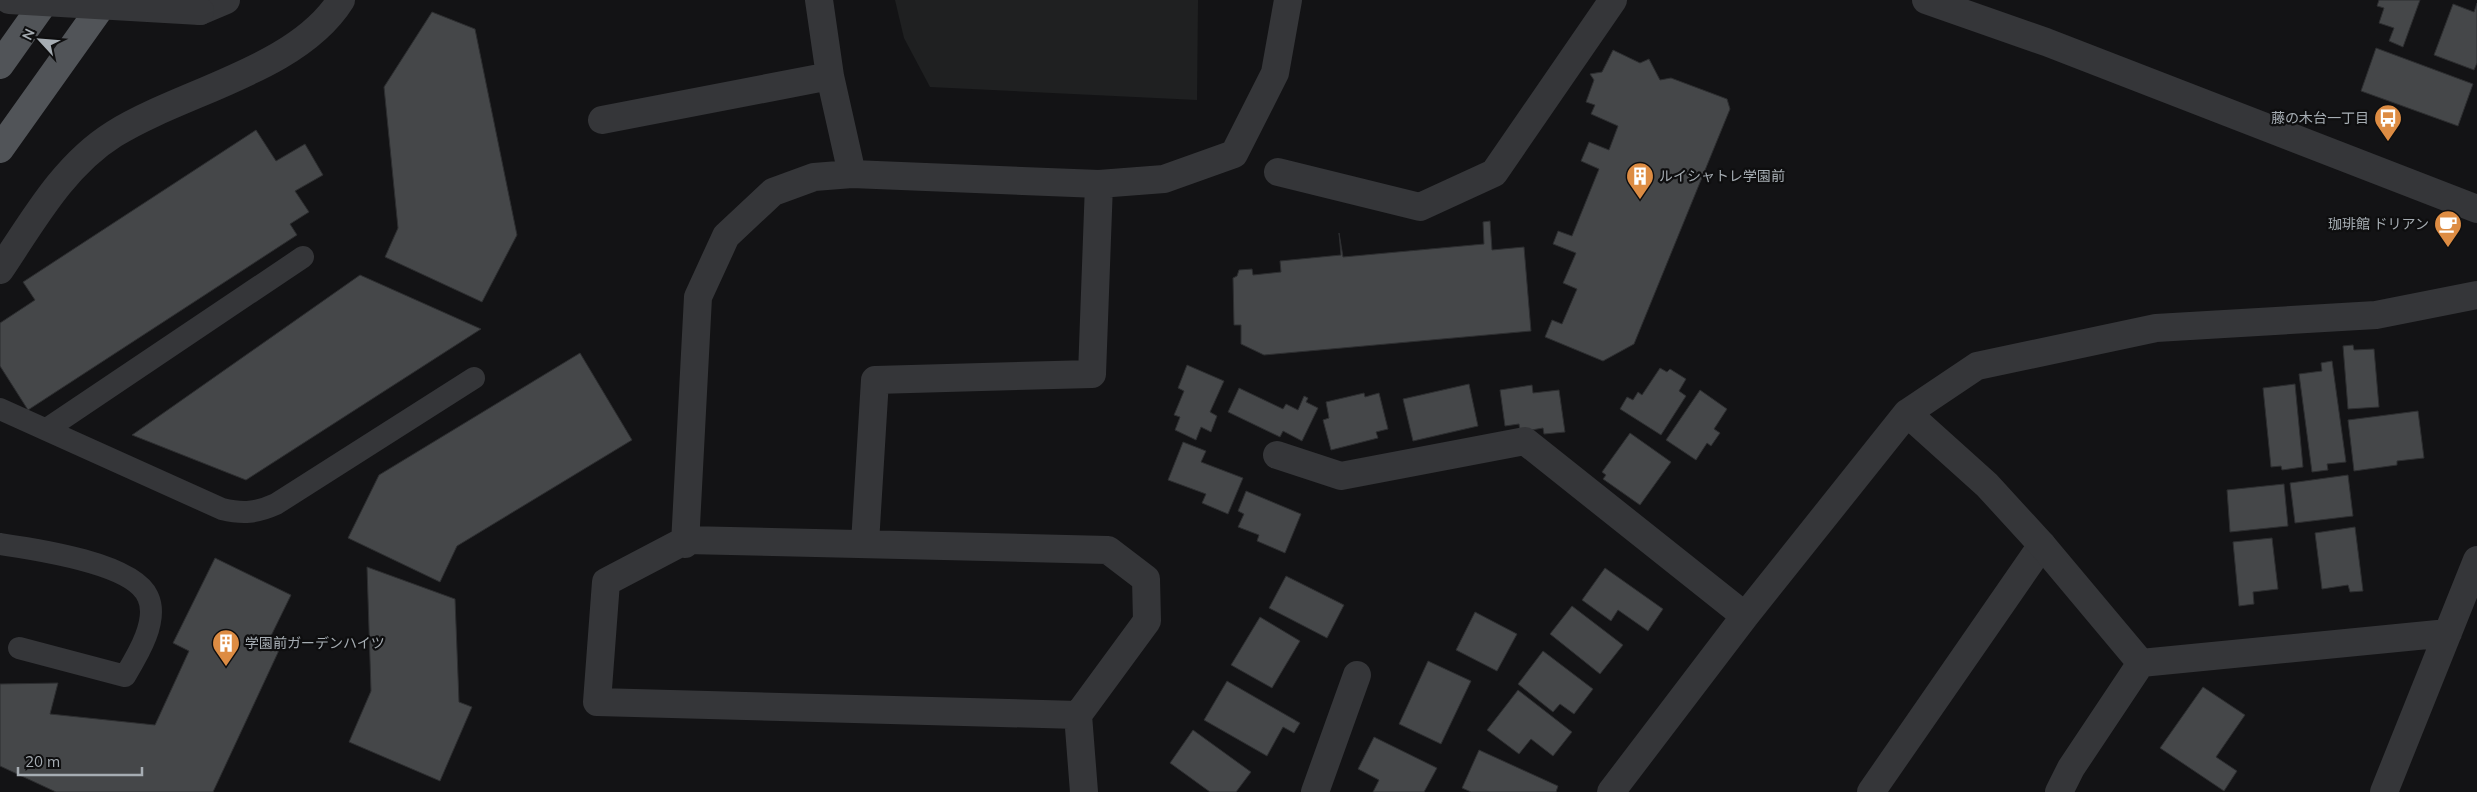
<svg xmlns="http://www.w3.org/2000/svg" width="2477" height="792" font-family="Mulish,'Noto Sans JP',sans-serif">
<rect width="100%" height="100%" fill="#131315"/>
<path fill="#1f2021" d="M895,0H1198L1197,100L930,87L904,38Z"/>
<path fill="#454749" stroke="#2d2e30" d="M2379,0H2420L2403,47L2389,41L2394,28L2379,23L2384,8L2377,6Z
M2477,3V63L2474,70L2434,55L2453,4L2474,12Z
M432,12L475,29L517,235L482,302L385,257L398,228L384,87Z
M2376,48L2473,84L2458,126L2361,91Z
M1613,50L1640,63L1649,59L1660,80L1671,78L1727,99L1730,109L1634,344L1603,361L1545,337L1552,320L1562,324L1577,289L1563,283L1576,253L1553,244L1558,231L1572,236L1599,169L1581,161L1589,142L1609,150L1618,126L1591,114L1595,105L1586,102L1594,80L1590,74L1602,72Z
M256,130L276,161L305,144L323,175L295,191L309,212L290,224L297,235L28,410L0,366V323L35,300L23,282Z
M1490,221L1492,250L1524,247L1531,331L1264,355L1241,344V325H1234L1233,278L1237,276L1239,270L1252,269L1253,275L1281,272L1280,261L1341,255L1339,233L1343,257L1484,244L1483,222Z
M360,275L481,329L246,480L132,435Z
M2353,345L2354,350L2374,349L2379,407L2348,409L2343,346Z
M580,353L632,440L457,546L440,582L348,538L379,475Z
M2332,361L2346,462L2327,464L2328,470L2312,472L2299,374L2322,371L2321,363Z
M1187,365L1224,381L1210,412L1217,416L1211,432L1201,427L1196,440L1175,430L1180,417L1174,415L1184,391L1178,388Z
M1660,368L1667,372L1670,369L1686,379L1679,391L1686,396L1661,435L1620,409L1627,397L1633,400L1638,392L1642,395Z
M1469,384L1478,426L1413,441L1403,399Z
M2295,384L2303,467L2282,470L2281,466L2271,467L2263,388Z
M1532,385L1533,393L1559,390L1565,432L1544,434L1543,428L1520,432L1519,424L1505,426L1500,390Z
M1239,388L1283,409L1286,404L1298,410L1304,396L1308,398L1306,402L1318,408L1302,441L1283,431L1280,437L1228,412Z
M1700,390L1727,409L1714,429L1720,433L1711,446L1707,443L1696,460L1666,440Z
M1364,393L1365,397L1379,393L1388,429L1376,432L1378,438L1331,450L1323,420L1329,418L1326,402Z
M2418,411L2424,458L2397,461V465L2354,471L2348,420Z
M1630,433L1671,462L1640,505L1603,479L1606,475L1602,472Z
M1183,442L1206,451L1201,462L1243,478L1228,514L1202,503L1206,494L1168,480Z
M2348,475L2353,516L2295,523L2290,483Z
M2284,484L2288,526L2230,532L2227,490Z
M1246,491L1301,514L1285,553L1257,541L1259,535L1238,527L1244,514L1238,511Z
M2355,527L2363,591L2350,592L2348,585L2322,589L2315,533Z
M2272,538L2278,589L2253,592L2254,604L2239,606L2233,542Z
M215,558L291,595L269,640L281,646L213,792H56L0,766V684L58,683L50,714L155,725L189,651L173,643Z
M367,567L455,599L459,702L472,707L440,781L349,742L371,691Z
M1605,568L1663,609L1648,631L1618,610L1611,621L1582,600Z
M1286,576L1344,605L1327,638L1269,608Z
M1572,606L1623,645L1600,674L1550,634Z
M1475,612L1517,634L1497,671L1456,650Z
M1260,617L1300,641L1272,688L1231,665Z
M1543,651L1593,689L1574,714L1560,704L1553,712L1518,684Z
M1428,661L1471,681L1441,744L1399,724Z
M1227,681L1300,723L1294,733L1283,727L1267,756L1204,720Z
M2203,687L2245,715L2216,757L2237,771L2224,791L2160,748Z
M1518,690L1572,732L1553,756L1531,739L1519,754L1487,730Z
M1193,730L1251,772L1236,792H1210L1170,763Z
M1374,737L1437,768L1424,792H1373L1379,780L1358,769Z
M1479,750L1558,786L1556,792H1471L1462,788Z"/>
<g fill="none" stroke-linecap="round" stroke-linejoin="round">
<path stroke="#353639" stroke-width="22" d="M0,409L222,509C243,514 256,513 276,504L474,378
M47,429L303,257
M0,544C34,549 134,563 148,597C159,621 137,656 125,676L19,648"/>
<path stroke="#353639" stroke-width="28" d="M1871,792L2042,545"/>
<path stroke="#353639" stroke-width="28" d="M819,0L830,76L852,174
M602,120L830,76
M1278,172L1420,207L1494,173L1613,0
M0,270C33,221 63,166 114,134C183,91 297,70 341,0
M1907,413L1987,485L2042,545L2141,663L2071,768L2059,792
M1277,455L1341,476L1525,441L1745,616
M686,540L1108,550L1146,579L1147,621L1078,715L597,702L606,582Z
M865,543L875,380L1092,374L1099,184
M685,544L698,297L726,236L773,192L814,177L852,174L1099,184L1164,179L1234,154L1275,73L1288,0
M2141,663L2448,633
M1078,715L1084,792
M1315,792L1357,675
M1611,792L1745,616L1907,413L1977,366L2156,328L2376,315L2477,295
M2384,792L2477,560"/>
<path stroke="#353639" stroke-width="28" d="M1926,0L2046,42L2477,209
M200,11L226,0"/>
<path stroke="#515458" stroke-width="28" d="M0,65L46,0
M0,149L106,0"/>
<path stroke="#353639" stroke-width="28" d="M9,0L200,11"/>
</g>
<defs>
<g id="bus-pin" transform="scale(1.4375)"><path d="M0 17L-7.5 6A9.5 9.5 0 1 1 7.5 6Z" fill="#dd8c43" stroke="#0e0e0f"/><path d="M-5-6H5V4H4V6H2V4H-2V6H-4V4H-5ZM-3.5-4V0h7V-4ZM-3.5 1.2v1.5H-2V1.2ZM2 1.2v1.5H3.5V1.2Z" fill="#fff"/></g>
<g id="building-pin" transform="scale(1.4375)"><path d="M0 17L-7.5 6A9.5 9.5 0 1 1 7.5 6Z" fill="#dd8c43" stroke="#0e0e0f"/><path d="M-4-6H4V6H1V3H-1V6H-4ZM-2.5-4.3h1.7v1.8h-1.7ZM.8-4.3h1.7v1.8H.8ZM-2.5-1h1.7V.8h-1.7ZM.8-1h1.7V.8H.8Z" fill="#fff"/></g>
<g id="cafe-pin" transform="scale(1.4375)"><path d="M0 17L-7.5 6A9.5 9.5 0 1 1 7.5 6Z" fill="#dd8c43" stroke="#0e0e0f"/><path d="M-5.5-4.5H6V0H3Q3 3.5 0 3.5H-2.5Q-5.5 3.5-5.5 0ZM3-3.2v2h1.7v-2ZM-6 4.5H4V6H-6Z" fill="#fff"/></g>
</defs>
<g fill-rule="evenodd">
<use href="#bus-pin" x="2388" y="118"/>
<use href="#building-pin" x="1640" y="176"/>
<use href="#cafe-pin" x="2448" y="224"/>
<use href="#building-pin" x="226" y="643"/>
</g>
<g text-anchor="middle" dominant-baseline="central" stroke-width="4.5" stroke-linejoin="round" paint-order="stroke">
<g font-size="14" fill="#a6adb3" stroke="#0e0e0f" text-anchor="end">
<text x="2369" y="118">藤の木台一丁目</text>
<text x="1659" y="176" text-anchor="start">ルイシャトレ学園前</text>
<text x="2429" y="224">珈琲館 ドリアン</text>
<text x="245" y="643" text-anchor="start">学園前ガーデンハイツ</text>
</g>
</g>
<g transform="translate(40 40) rotate(296)" stroke="#0e0e0f" stroke-width="4" paint-order="stroke">
<path d="M0-4L9 19L0 12L-9 19Z" fill="#a6adb3"/>
<text y="-8" font-size="14" font-weight="bold" text-anchor="middle" fill="#a6adb3">N</text>
</g>
<path d="M18 767v8h124v-8" fill="none" stroke="#a6adb3" stroke-width="2.5"/>
<text x="25" y="767" font-size="15" fill="#a6adb3" stroke="#0e0e0f" stroke-width="4" paint-order="stroke">20 m</text>
</svg>
